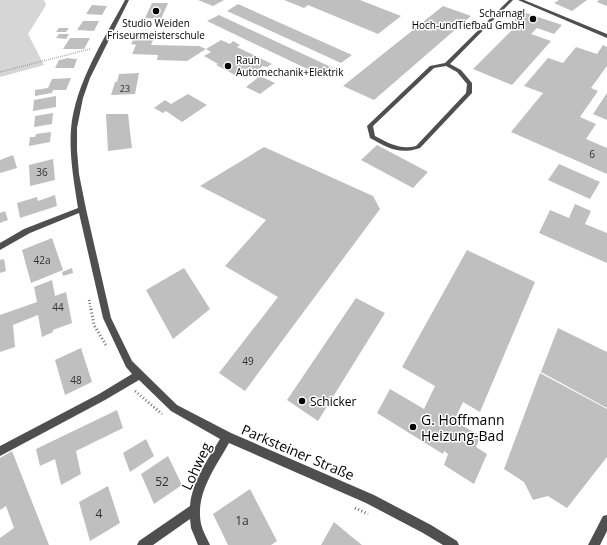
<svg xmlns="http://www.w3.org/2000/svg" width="607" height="545" font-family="'Open Sans',sans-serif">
<rect width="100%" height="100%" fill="#fff"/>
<path fill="#d6d6d6" d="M0,0H44L46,5L28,34L44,65L0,77Z"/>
<path fill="#bfbfbf" d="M198,0H224L213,6Z
M284,0H360L401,16L378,34L308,5L304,8Z
M559,0H587L572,11L554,3Z
M599,0H607V6L597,2Z
M152,3H168L161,19L145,18Z
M238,4L352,55L341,63L227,11Z
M92,5L107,6L102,15L86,14Z
M443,6L471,16L374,100L343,86Z
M523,12L562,25L554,34L537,28L531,34L551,41L512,85L473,69L520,22L514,20Z
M219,15L333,68L322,76L207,21Z
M83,21H99L94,31L77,30Z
M59,28H69L66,32H56Z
M137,33L156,34L151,45L199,46L206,49L187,61L157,60L158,55L132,54L136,45L131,44Z
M59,34H69L66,39L56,38Z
M70,38H90L84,49H63Z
M221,40L230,44L233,41L240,45L237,47L272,64L267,67L263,66L245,78L239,75L237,76L216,65L218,64L204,56L211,52L206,49Z
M603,45L607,47V66L591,88L598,91L580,117L596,124L586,139L607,148V174L511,132L543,93L524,86L548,58L563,63L576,47L597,54Z
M66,58L77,59L74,68H55L59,60L65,59Z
M139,73L135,94L111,95L115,82H117L119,74Z
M260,76L275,83L260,94L246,87Z
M71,78L66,90H53L52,93L35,96V90L48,88L52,79Z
M607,93V120L593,114Z
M188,94L207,105L182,122L166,111L163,113L154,108L165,100L171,104Z
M56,96V107L33,111L34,100Z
M53,113L52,124L34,127L35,116Z
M106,114H128L132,148L108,151Z
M51,132L50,142L29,146L30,137H35L36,134Z
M377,145L428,172L413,188L361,160Z
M264,147L373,196L380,209L245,391L219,373L278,297L225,266L266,220L200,186Z
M13,155L17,168L0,173V160Z
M53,159L55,180L30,186L29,165Z
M559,164L600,182L590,199L548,180Z
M55,195L57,206L20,218L17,203L37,197L38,201Z
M575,204L591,211L585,224L607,233V263L539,233L550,210L569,218Z
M5,211L8,220L0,223V213Z
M52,238L63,270L31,283L22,250Z
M467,250L535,282L480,412L463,402L454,421L481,436L476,447L487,454L474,484L444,465L448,454L444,451L443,454L377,413L390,389L424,409L435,386L402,367Z
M4,259L6,271L0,273V260Z
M72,268L73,273L63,276L62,272Z
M184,268L210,309L173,339L146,290Z
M52,280L55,296L66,292L72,323L53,330V332L42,337L38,315L13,325L15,347L0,352V315L37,302L34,287Z
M356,298L385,313L318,421L287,400Z
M558,328L607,352V408L541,372Z
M81,348L92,382L65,395L55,360Z
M540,373L607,409V457L567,508L548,496L533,500L524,482L504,469Z
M117,410L123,428L76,451L81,474L61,485L55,459L40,466L36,449Z
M146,439L154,456L130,472L123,453Z
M12,451L49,545H0V538L14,528L6,506L0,510V458Z
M168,456L182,485L154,504L141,474Z
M108,486L120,523L90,541L79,502Z
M250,489L277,541L271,545H228L213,514Z
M334,522L352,537L362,545H321Z"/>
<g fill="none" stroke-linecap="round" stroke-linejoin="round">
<path stroke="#717171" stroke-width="1.5" stroke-dasharray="0.5 1.5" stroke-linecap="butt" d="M0,72L90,49"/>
<path stroke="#717171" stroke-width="2.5" stroke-dasharray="1 2" stroke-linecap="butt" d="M89,300L91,310"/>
<path stroke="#717171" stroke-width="3" stroke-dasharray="1 2.5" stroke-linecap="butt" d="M91,309L94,325L107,347
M135,391L162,414
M355,508L368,514"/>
<path fill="#4f4f4f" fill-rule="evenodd" d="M509,0H513L450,64L461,70L472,83V93L420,148C399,155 388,148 370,138L367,126L368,125L430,66L445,63ZM446,66L457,72L467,84L466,93L416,146C400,150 388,143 375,136L373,126L434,68Z"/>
<path fill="#4f4f4f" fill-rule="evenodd" d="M125,0H129L90,78L83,98L77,128V150L79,174L86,209L111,318L132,361L177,405L231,433L374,495L431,525L457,541L459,545H443L423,533L366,503L229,443C215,468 195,494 201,524C203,532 207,538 210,545H198L191,528L190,519L153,545H137L139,541L190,506C192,482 208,459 220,439L171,411L139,380L105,400L0,456V446L99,394L132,374L126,367L103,318L79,213L30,233L0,250V243L24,229L78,208C74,182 69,155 71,129C75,84 104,39 125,0Z
M518,0H524L607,34V38Z
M607,515V531L600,545H588L603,516Z"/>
</g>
<g fill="#000" stroke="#fff" stroke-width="1.5">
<circle cx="156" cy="11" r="4"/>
<circle cx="533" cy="19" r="4"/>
<circle cx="228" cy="66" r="4"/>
<circle cx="302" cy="401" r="4"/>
<circle cx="413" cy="427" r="4"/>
</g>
<g text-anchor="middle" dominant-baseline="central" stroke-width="3" stroke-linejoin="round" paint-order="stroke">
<g font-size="9" fill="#303030">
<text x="125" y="88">23</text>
</g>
<g font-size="10" fill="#000" stroke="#fff" text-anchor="end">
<text x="525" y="13">Scharnagl<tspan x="525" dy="12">Hoch-undTiefbau GmbH</tspan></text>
<text x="156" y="23" text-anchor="middle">Studio Weiden<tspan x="156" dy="12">Friseurmeisterschule</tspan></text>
<text x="236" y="60" text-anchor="start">Rauh<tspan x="236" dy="12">Automechanik+Elektrik</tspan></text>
</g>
<g font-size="10" fill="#303030">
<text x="592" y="154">6</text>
<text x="42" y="172">36</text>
<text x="42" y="260">42a</text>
<text x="58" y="307">44</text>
<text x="248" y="361">49</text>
<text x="76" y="380">48</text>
</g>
<g font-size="12" fill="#000" stroke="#fff" text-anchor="start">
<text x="310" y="401">Schicker</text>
</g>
<g font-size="12" fill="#303030">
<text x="162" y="481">52</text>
<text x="99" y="513">4</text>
<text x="242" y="520">1a</text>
</g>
<g font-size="14" fill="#000" stroke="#fff" text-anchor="start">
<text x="421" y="419">G. Hoffmann<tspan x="421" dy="16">Heizung-Bad</tspan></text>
</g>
<g font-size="14" fill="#000" stroke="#fff">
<text transform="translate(298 452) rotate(23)">Parksteiner Straße</text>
<text transform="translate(196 466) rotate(-65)">Lohweg</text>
</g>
</g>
</svg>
